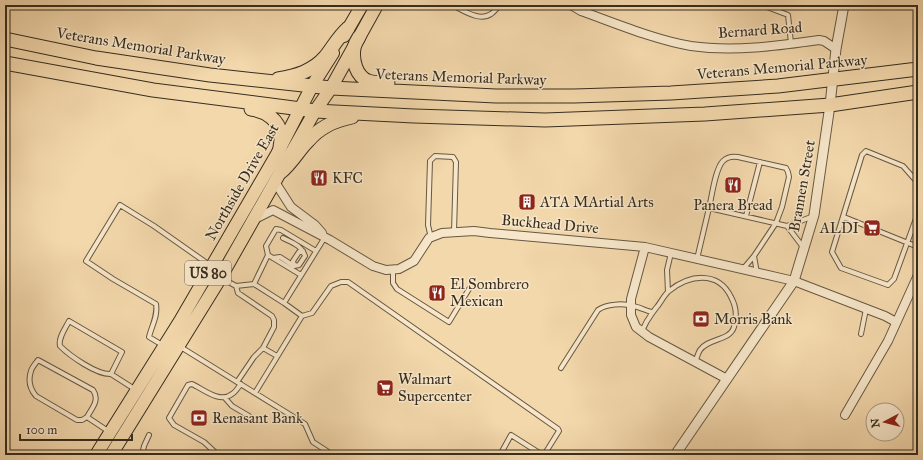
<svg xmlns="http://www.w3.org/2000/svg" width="923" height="460" font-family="'IM FELL Great Primer',serif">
<rect width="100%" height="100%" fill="#f3d8ac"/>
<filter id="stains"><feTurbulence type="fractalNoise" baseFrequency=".005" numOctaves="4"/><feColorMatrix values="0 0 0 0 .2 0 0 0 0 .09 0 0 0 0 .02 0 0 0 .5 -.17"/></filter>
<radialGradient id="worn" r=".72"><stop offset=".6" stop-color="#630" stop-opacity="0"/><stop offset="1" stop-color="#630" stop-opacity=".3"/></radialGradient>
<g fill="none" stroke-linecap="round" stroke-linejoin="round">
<g stroke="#665842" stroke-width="6">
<path id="service" d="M452,5C463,10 479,22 491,14C494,12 497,8 500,5
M762,5L788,15L791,43
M918,183L903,166L866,151L862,155L832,252L841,268L888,285L894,279L918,213
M709,208C712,196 715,169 723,161C727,157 732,156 738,157L786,168L788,172L789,177L782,207L776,223L754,256L743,269
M746,216L760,162
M844,217L918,247
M283,238C293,243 301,245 305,256L299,265L294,266
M431,238L428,225L430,161L435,156L453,157L456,162L454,232
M803,247L787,226L814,216
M754,256L757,273
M273,258L280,257L294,266
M697,259L709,208L787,226
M294,266L293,261L299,252L303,251
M393,270V283L397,289L449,322L469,289
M301,275L268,255L266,246L276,229L281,230L316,251
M223,279L236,286L238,293L272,316L274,320V327L263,348L254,357L237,382
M254,284L268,255
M236,286L254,284L284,303L302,316
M668,292L667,270L671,253
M284,303L325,237
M642,331C647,319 648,319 656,308C661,303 663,296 669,291C689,275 718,270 731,297C736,306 737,317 734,327C730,341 708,338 700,350C698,353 697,358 695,362
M861,334L866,309
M164,346L149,337C152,325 158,316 156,304L113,279L86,261L120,205L154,226L211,266
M179,346L305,424L313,442L333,455
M263,348L277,356
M561,368L598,310C606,304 623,303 633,306C640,307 646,311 652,312
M111,374C97,375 70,356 60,346C58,338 65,329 69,321L122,352L111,374L136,390
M255,393L302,316L312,313L331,286L341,282H348L558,429L559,431L544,455L541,454L511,435L500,455
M225,398L232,406L249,416
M87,417L82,420H77L36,396C30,389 28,380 31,371C32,367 36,363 38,360L93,390C100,400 92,408 87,417L108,431
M142,455L144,446L149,435
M218,455L204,442L174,425L169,418L188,385L192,384C203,389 220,404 232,394C236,392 238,387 241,384"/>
</g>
<g stroke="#665842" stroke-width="10">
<path id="minor" d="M571,5L581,11C615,23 655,40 691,46C733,52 777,46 819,40L824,41L836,49
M275,182L291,207L315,225L322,233
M255,219L273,210L330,240L373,266L386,270L399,269L414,261L429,238L442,233L474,231L490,233L645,247L794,281L885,316L896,322
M645,247L631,299V315L636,327L649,337L727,379
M845,415L888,341L918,275"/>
</g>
<g stroke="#665842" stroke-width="11">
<path id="tertiary" d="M675,455L794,281L814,215L830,105L836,49L844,5"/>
</g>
<g stroke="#372d1f" stroke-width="14">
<path id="primary" d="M344,36L362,5
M96,455L180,321L277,154L312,86L333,53
M111,455L218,282L315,111L331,88L377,5"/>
</g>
<g stroke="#372d1f" stroke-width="15">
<path id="trunk" d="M359,37C357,40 355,44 354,48C352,60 356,76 368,81C374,83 382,83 388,83
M5,39L96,58L210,75L331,88L496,96H574L671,93L778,86L918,69
M5,63L153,90L286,107L315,111L414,116L545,120L705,114L830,105L918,92
M278,79C296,76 313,71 325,57C333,47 338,37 348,28
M251,109C266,111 279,120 281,135C282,139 280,144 280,148
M281,172C292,163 298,151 308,141C319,128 336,120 352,117"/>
</g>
<use href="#service" stroke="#f7e6c9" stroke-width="4"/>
<use href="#minor" stroke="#f7e6c9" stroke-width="8"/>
<use href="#tertiary" stroke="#f7e6c9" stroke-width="9"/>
<use href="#primary" stroke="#f3d8ac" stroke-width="12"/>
<use href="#trunk" stroke="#f3d8ac" stroke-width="13"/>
</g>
<defs>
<g id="restaurant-square" transform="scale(0.9)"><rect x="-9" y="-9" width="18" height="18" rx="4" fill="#8f2418" stroke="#f7e6c9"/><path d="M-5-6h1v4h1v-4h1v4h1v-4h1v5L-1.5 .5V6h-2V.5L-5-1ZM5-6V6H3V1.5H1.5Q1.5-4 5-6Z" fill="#fff"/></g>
<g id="building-square" transform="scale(0.9)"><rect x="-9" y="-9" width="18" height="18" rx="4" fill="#8f2418" stroke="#f7e6c9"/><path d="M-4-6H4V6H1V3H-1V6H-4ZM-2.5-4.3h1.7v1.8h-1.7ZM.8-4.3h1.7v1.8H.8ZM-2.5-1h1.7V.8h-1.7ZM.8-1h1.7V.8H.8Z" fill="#fff"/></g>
<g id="supermarket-square" transform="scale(0.9)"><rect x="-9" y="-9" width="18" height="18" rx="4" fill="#8f2418" stroke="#f7e6c9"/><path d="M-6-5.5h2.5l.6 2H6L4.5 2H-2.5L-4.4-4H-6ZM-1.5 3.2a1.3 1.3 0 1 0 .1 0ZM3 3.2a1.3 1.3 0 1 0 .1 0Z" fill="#fff"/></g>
<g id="bank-square" transform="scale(0.9)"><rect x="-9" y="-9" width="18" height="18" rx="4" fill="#8f2418" stroke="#f7e6c9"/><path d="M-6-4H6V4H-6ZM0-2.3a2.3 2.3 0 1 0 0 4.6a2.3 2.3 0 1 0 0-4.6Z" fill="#fff"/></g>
</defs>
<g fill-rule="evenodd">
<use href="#restaurant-square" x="319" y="178"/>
<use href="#restaurant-square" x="733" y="185"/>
<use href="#building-square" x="527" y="202"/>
<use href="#supermarket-square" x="872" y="228"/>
<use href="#restaurant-square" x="437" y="293"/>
<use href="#bank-square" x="701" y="319"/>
<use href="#supermarket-square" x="385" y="388"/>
<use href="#bank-square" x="199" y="418"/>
</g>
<g text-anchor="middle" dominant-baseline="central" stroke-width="3" stroke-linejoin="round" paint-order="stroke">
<rect fill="#f7e6c9" stroke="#716452" stroke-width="1" x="185" y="261" width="46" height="24" rx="3"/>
<g font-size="14" font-weight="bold" fill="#372d1f">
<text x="208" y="273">US 80</text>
</g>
<g font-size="15" fill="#372d1f" stroke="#f7e6c9">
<text transform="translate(760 30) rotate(-4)">Bernard Road</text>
<text transform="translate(141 46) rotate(9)">Veterans Memorial Parkway</text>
<text transform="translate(782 67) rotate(-5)">Veterans Memorial Parkway</text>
<text transform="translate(461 77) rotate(2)">Veterans Memorial Parkway</text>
<text transform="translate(242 182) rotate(-60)">Northside Drive East</text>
<text transform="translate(802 186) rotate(-80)">Brannen Street</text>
<text transform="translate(550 224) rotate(5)">Buckhead Drive</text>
</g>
<g font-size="15" fill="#372d1f" stroke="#f7e6c9" text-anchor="start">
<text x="332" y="178">KFC</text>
<text x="540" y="202">ATA MArtial Arts</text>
<text x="733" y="205" text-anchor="middle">Panera Bread</text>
<text x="859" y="228" text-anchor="end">ALDI</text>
<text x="450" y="284">El Sombrero<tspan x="450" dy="17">Mexican</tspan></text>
<text x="714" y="319">Morris Bank</text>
<text x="398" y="379">Walmart<tspan x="398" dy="17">Supercenter</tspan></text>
<text x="212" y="418">Renasant Bank</text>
</g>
</g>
<rect width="923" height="460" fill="none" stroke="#f3d8ac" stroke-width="20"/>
<rect x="6" y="6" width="911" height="448" fill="none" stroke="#372d1f" stroke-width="2"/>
<rect x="10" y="10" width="903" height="440" fill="none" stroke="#372d1f"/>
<g transform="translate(885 422) rotate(263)"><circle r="19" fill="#f7e6c9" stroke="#aa9c85"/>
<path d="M0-3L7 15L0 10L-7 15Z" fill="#8f2418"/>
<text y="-6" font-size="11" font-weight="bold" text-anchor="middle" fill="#372d1f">N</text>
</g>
<path d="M20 434v6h112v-6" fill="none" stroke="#372d1f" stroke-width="2"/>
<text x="26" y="434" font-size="12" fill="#372d1f" stroke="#f7e6c9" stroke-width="3" paint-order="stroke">100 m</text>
<rect width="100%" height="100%" filter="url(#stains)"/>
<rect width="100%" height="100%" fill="url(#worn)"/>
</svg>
